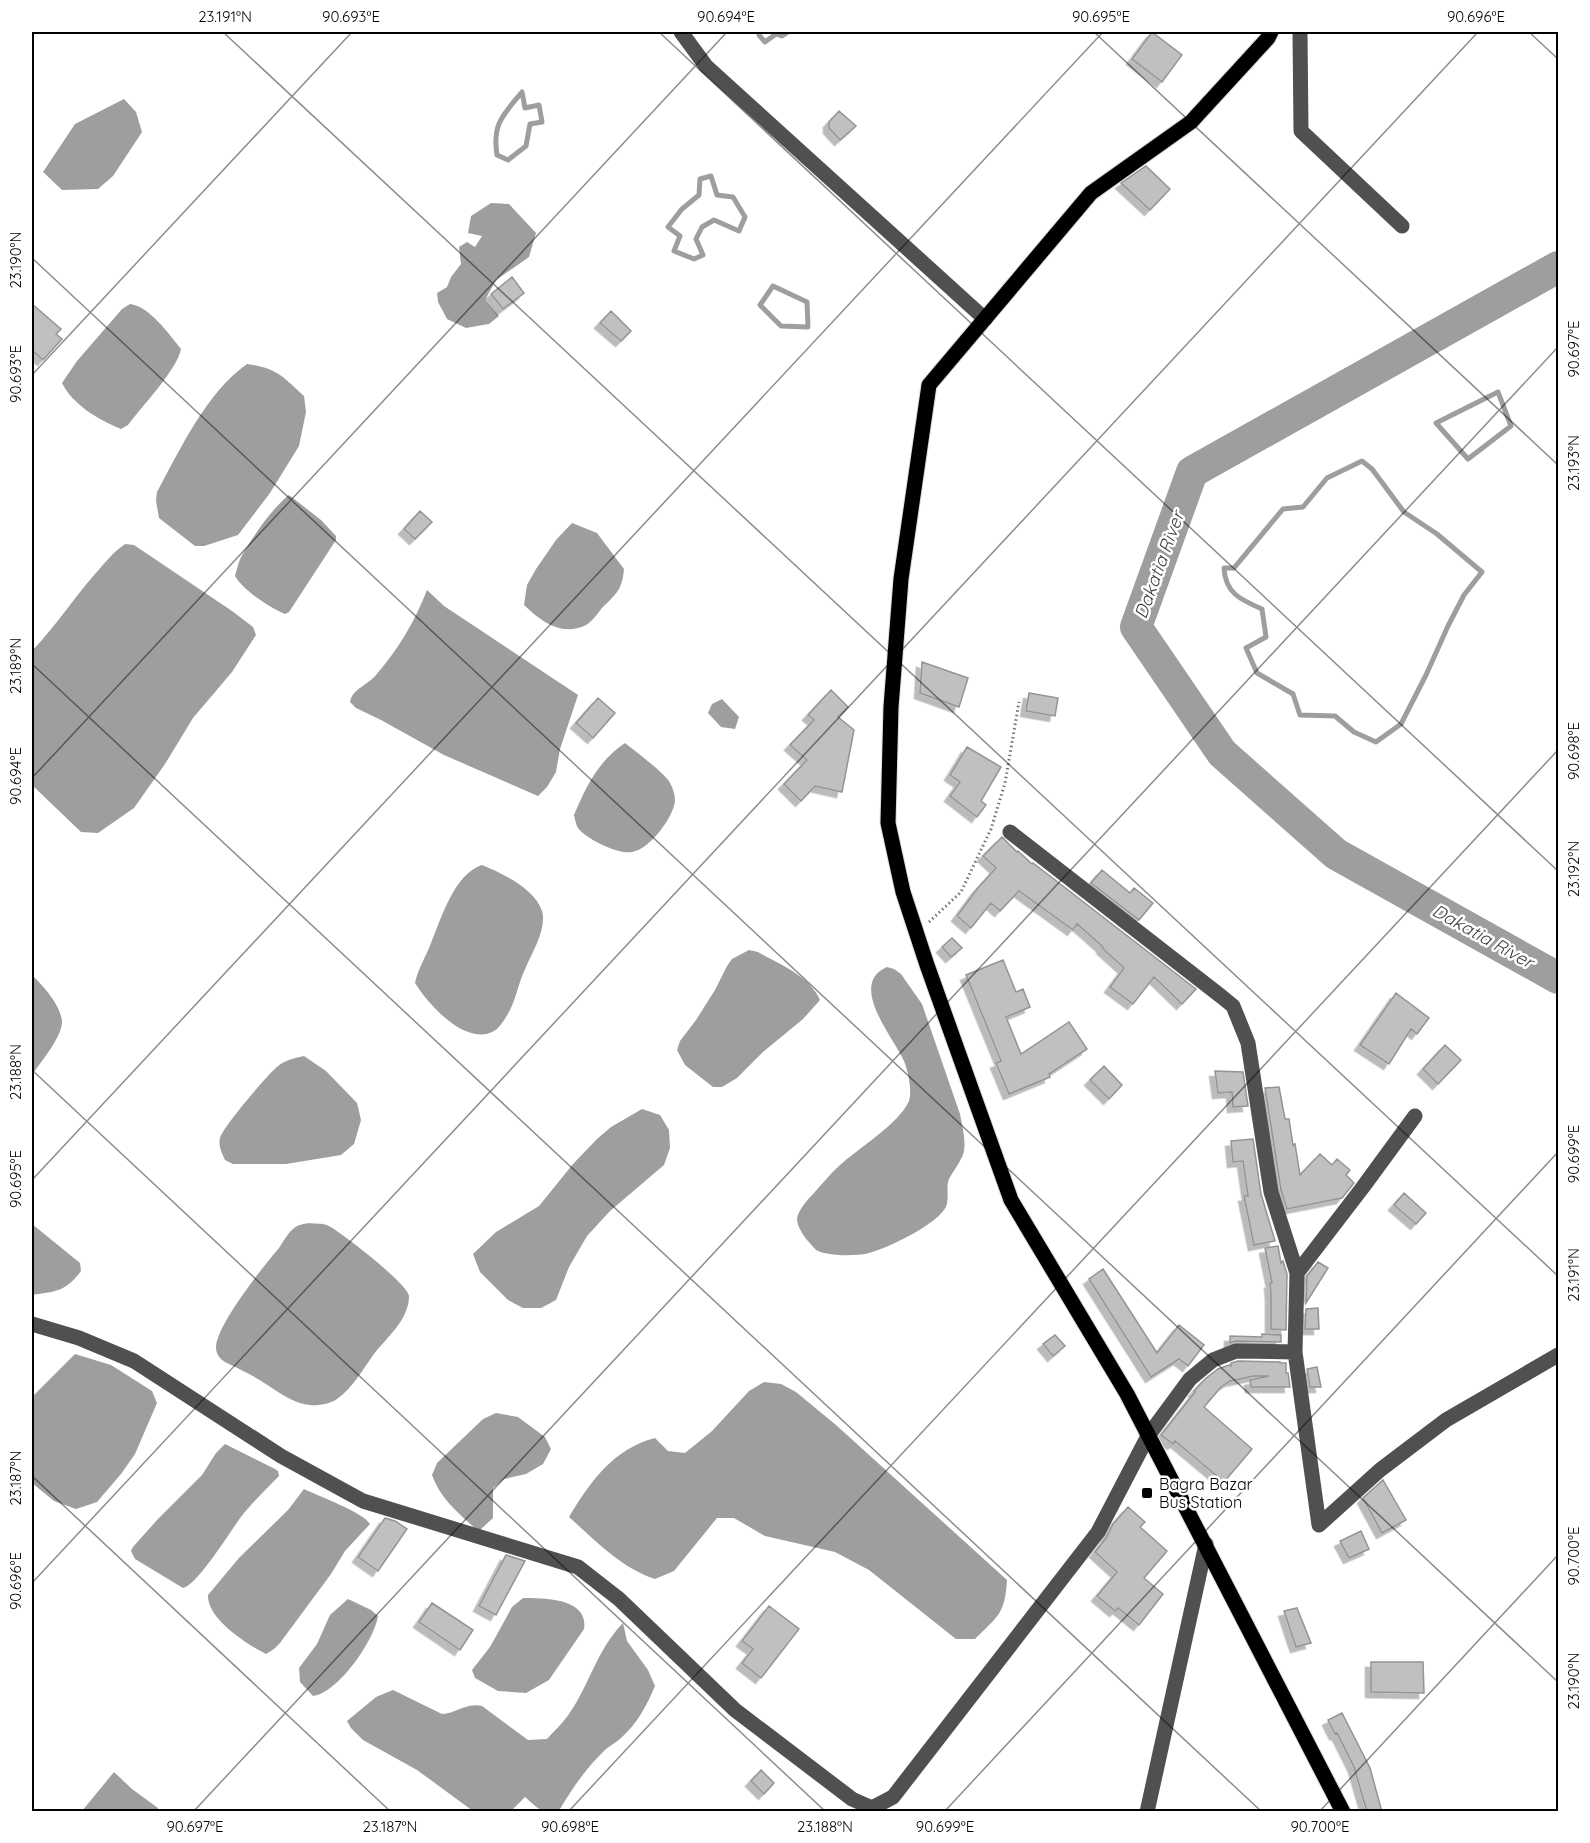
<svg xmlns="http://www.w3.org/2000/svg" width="1590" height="1843" font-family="Quicksand,sans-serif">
<defs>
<filter id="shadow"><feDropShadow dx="-5.5" dy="5.5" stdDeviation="0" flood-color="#0004"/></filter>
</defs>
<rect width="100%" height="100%" fill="#fff"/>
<path fill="#9e9e9e" d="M124,99L136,112L142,132L113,176L98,189L62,190L43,172L75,124Z
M491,203L509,204L536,233L529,257L496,280L485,300L499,316L489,324L466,328L447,319L438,302L437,293L447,287L451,277L461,264L459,247L467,242L475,247L482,236L468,233L471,216Z
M130,304C149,306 169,334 181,349C177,370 142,406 128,425L121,429C99,420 73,405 62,383L77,361L122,309Z
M247,364C277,368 283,377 304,396L306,412L299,446L270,493L238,535L204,546H195L159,518L156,501L157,492C181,448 206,393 247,364Z
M289,495L321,520L336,536V540L289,612L285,614C270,608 243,590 235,576C237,570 238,563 241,557C252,538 272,508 289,495Z
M572,523L597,533L624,569C622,590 617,593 602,608C598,613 592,622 586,625C561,637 541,621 524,605L527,585L536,569L556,540Z
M125,544L134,545L232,611L253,627L256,635L232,672L193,718L165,764L134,808L98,833L81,832L32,785V651C55,627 73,599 95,574C105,563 113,552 125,544Z
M427,590L444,606L578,695L560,749L556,772L547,787L538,796L444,755L381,720L356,708L350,702C352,689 368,685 376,675C399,648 414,623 427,590Z
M722,699L739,717L735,729L721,727L708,713L712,704Z
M625,743C635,751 666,774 670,783C673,788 675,795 675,801C673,818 650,849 632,852C619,855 586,839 578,828C576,825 575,819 574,815C586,787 598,761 625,743Z
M482,865C502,873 535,889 542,911C547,928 533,951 526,967C518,983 516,1002 506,1017C503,1022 498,1029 494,1031C466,1047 428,1004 415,983C418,968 426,957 431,943C441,919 454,874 482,865Z
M749,950L758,952C779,964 810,976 820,1000L803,1019L763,1052L737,1078L722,1087H713L685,1065L677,1050L680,1041L696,1020L715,990L727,966L732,959Z
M887,967L894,969L901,974L922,1004L960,1114C962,1126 966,1139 964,1151C962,1160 954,1170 949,1179C945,1188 951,1201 944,1210C933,1226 885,1250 865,1254C853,1256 826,1256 816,1250C813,1247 810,1243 807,1240C803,1235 797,1226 797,1219C798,1210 808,1199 814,1193C822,1184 830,1174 839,1166C857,1149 899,1124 909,1101C911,1094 910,1086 909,1079C908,1073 906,1066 904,1061C894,1038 847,984 887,967Z
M32,975C43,986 61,1005 62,1022C62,1037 40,1063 32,1075Z
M304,1056L326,1071L357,1103L361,1120L354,1144L341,1155L286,1164H233L225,1160C222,1153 218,1146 220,1138C222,1128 268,1074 278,1066C285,1060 295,1058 304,1056Z
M642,1109L660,1115L669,1130L670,1148L664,1165L610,1211L587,1236L569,1267L556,1300L541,1308H523L508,1300L480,1272L473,1254L496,1232L539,1206L573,1164L597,1139L611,1127Z
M309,1223C315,1224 322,1223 327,1225C340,1231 409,1285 409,1296C409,1320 387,1337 374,1354C363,1369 352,1389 337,1399C330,1404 318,1406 310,1405C290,1403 275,1389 258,1379C248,1373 239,1369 229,1364C222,1361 216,1356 216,1347C217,1324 263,1267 279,1248C283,1242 287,1234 293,1229C297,1225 303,1224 309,1223Z
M32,1224L80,1263L81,1271C65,1292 57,1291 32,1295Z
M75,1354L111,1365L152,1391L157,1403L135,1454L121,1474L97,1502L76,1509L54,1501L32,1483V1397Z
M764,1382L781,1384L796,1392L836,1425L1007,1580C1005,1614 998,1616 975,1639H956L869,1570L835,1552L765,1536L734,1518H717L674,1571L655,1579C621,1568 596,1541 569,1517C590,1482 613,1449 655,1438L668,1451L685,1453L712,1431L749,1391Z
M496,1413L518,1417L545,1437L551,1449L543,1464L526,1474L504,1479L493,1488V1518L480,1530L476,1529C458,1513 440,1498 432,1475L437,1463L483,1419Z
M225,1444L275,1469L278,1471L279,1476C267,1488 255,1500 244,1513C232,1528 198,1585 183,1588L135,1559L131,1551L133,1547L157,1520L202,1475L216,1453Z
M304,1489C318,1496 363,1512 370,1524L345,1551L331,1574L280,1643L274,1649L266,1654C247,1644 207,1619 208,1595L239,1558L288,1510Z
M523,1598C544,1598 589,1598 584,1629L549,1680L526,1693L498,1691L475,1678L472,1670L490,1647L512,1607Z
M348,1599L371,1610L378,1616C374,1641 338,1693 313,1696L300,1682L299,1668L317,1644L330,1615Z
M623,1623L627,1641L648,1670L655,1686C647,1705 637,1724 621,1738C617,1742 611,1745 606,1749C587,1767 573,1787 560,1809C546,1818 535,1806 525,1797L511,1811H473L417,1770L363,1740L351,1728L347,1721L376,1697L393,1690L442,1714C456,1713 468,1702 482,1706L528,1740L547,1739C554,1731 563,1723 569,1714C590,1684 596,1651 623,1623Z
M114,1772L132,1789L158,1808L157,1811H82Z"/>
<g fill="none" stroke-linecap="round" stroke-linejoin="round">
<path stroke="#9e9e9e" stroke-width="5" d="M760,32L759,35L765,42L776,34L782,36L788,32
M522,92L525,108L539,105L542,122L530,124L526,146L508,160L497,155C492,124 503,115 522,92Z
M711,176L717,195L733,197L745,217L739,231L714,220L702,227L696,239L703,255L694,259L674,251L680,236L668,227L682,209L699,195L700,179Z
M773,286L807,302L808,327L781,326L760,305Z
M1498,392L1511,426L1468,459L1436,423Z
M1362,461L1372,469L1404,512L1437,534L1482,572L1464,595L1448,626L1426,675L1401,724L1376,742L1354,732L1335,716L1300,715L1293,694L1257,673L1246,648L1266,637L1262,609C1241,600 1225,593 1224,568H1234L1283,509L1303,507L1327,478Z"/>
<path stroke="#9e9e9e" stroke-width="32" d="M1558,267L1192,472L1136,627L1222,753L1336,854L1558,978"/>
</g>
<path fill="#c0c0c0" stroke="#949494" stroke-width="1.5" filter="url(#shadow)" d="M1152,32L1182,55L1162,82L1132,59Z
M839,111L856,126L840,140L829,128V122Z
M1146,166L1170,189L1150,210L1121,183Z
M512,277L524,293L503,309L491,294Z
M32,304L61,329L56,334L62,339L43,360L32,350Z
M611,311L631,331L621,341L600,323Z
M420,511L432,522L415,539L404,529Z
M922,662L968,678L959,707L920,693Z
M831,690L848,707L838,717L854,730L842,792L815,786L801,801L784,784L807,760L790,745L814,720L808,715Z
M1029,693L1058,698L1055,716L1026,711Z
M598,698L615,713L593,738L576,723Z
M967,747L1001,767L981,801L986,805L977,817L950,796L960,782L950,775Z
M1002,837L1017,852L1018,851L1032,864L1033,863L1196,989L1182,1004L1154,977L1133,1004L1110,987L1124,968L1102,948L1103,947L1077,924L1073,930L1019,891L1000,911L991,903L971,928L957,916L977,889L996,868L983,856Z
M1102,870L1130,893L1134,888L1153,903L1139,920L1091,883Z
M952,938L962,948L951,957L942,947Z
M1003,960L1016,992L1023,989L1030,1007L1006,1017L1021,1054L1069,1022L1087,1049L1049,1074L1050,1077L1009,1094L996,1063L1001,1061L966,975Z
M1396,993L1429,1018L1417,1034L1411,1029L1389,1064L1360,1045Z
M1445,1045L1461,1060L1438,1084L1423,1069Z
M1104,1066L1122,1085L1109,1099L1090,1080Z
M1215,1071L1243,1072L1248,1106L1233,1107L1232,1092L1218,1093Z
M1279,1087L1285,1119H1289L1293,1145L1295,1144L1300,1175L1320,1154L1332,1165L1337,1159L1350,1170L1346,1175L1354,1183L1342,1198L1287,1209L1281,1190L1265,1088Z
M1253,1139L1261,1194L1275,1241L1254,1245L1244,1196H1248L1243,1161L1233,1162L1231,1141Z
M1404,1193L1426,1213L1416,1224L1394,1205Z
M1278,1246L1281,1263L1283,1261L1287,1274L1286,1330L1271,1329V1295L1270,1283H1272L1265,1248Z
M1318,1262L1328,1268L1306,1303L1307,1276Z
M1103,1269L1157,1353L1179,1325L1204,1345L1188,1366L1179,1359L1151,1377L1089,1279Z
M1318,1308L1319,1329H1305L1306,1309Z
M1262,1334L1281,1335V1342L1236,1341L1230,1343V1336L1262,1337Z
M1055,1335L1065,1346L1053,1356L1043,1344Z
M1238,1361L1280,1362V1363H1286V1373H1288L1290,1387H1251L1250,1380L1269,1376H1254L1230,1381L1221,1387L1204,1407L1252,1449L1224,1482L1175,1441L1173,1444L1161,1435L1195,1392L1194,1391L1205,1379L1218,1369L1229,1365L1231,1366V1363Z
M1317,1367L1321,1387H1310L1307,1369Z
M1383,1480L1406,1520L1382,1533L1363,1498Z
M1128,1507L1145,1522L1140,1527L1167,1551L1144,1578L1163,1594L1139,1625L1118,1608L1115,1611L1097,1596L1117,1572L1095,1552L1106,1538L1113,1524Z
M385,1518L395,1521L407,1529L378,1571L358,1557Z
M1361,1531L1369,1549L1349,1558L1340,1541Z
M506,1555L525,1561L496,1615L479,1606Z
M432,1603L473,1630L460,1650L419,1622Z
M769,1606L799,1629L761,1678L742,1663L753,1649L742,1641Z
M1297,1608L1311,1643L1296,1647L1284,1611Z
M1371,1662H1423L1424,1693L1371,1692Z
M1342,1713L1370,1768L1382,1812H1367L1354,1767L1337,1733L1335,1734L1328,1720Z
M761,1770L774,1783L764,1794L751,1781Z"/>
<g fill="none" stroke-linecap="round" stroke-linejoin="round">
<g stroke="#dbdbdb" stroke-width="17">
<path id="major" d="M1271,32L1268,38L1191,122L1091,193L929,385L901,579L891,707L888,823L903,892L927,965L1011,1200L1127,1394L1343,1812"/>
</g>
<path stroke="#727272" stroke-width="3" stroke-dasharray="1.5 3" stroke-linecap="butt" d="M929,922L961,892L991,829L1005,783L1019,702"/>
<path stroke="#505050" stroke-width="15" d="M681,32L706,66L985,319
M1300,32L1301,131L1402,226
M1010,832L1222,997L1233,1006L1248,1043L1271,1192L1297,1273L1295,1352L1319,1525L1380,1470L1446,1420L1558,1355
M1297,1273L1363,1187L1415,1116
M32,1324L79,1338L134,1361L281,1456L363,1501L578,1567L619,1599L735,1710L852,1799L872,1808L893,1797L1098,1532L1148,1436L1190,1379L1213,1360L1236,1351L1295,1352
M1147,1812L1206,1544"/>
<use href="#major" stroke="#000" stroke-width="15"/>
</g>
<path fill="none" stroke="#000" stroke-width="1.5" stroke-opacity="0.45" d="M223,32L1558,1276M659,32L1558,871M1094,32L1558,465M1529,32L1558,59M32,258L1558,1682M32,375L352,32M32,664L1262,1812M32,778L727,32M32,1070L826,1812M32,1180L1103,32M32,1476L391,1812M32,1583L1478,32M193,1812L1558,347M568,1812L1558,750M944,1812L1558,1152M1319,1812L1558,1555"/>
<rect fill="#000" stroke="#fff" stroke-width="2" x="1141" y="1487" width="12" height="12" rx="3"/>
<g text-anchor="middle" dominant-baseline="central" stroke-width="5" stroke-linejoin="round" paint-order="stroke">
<g font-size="16" fill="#000" stroke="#fff" text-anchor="start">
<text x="1159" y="1484">Bagra Bazar<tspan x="1159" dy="18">Bus Station</tspan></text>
</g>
<g font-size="18" font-style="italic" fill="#3f3f3f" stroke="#fff">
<text transform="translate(1159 565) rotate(-70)">Dakatia River</text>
<text transform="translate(1483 936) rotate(29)">Dakatia River</text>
</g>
</g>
<rect width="1590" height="1843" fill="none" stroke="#ffffff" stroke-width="66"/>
<rect x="33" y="33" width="1524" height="1777" fill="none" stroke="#000" stroke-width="2"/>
<g font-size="15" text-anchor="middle" fill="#000">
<text x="225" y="22">23.191°N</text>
<text x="351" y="22">90.693°E</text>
<text x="726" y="22">90.694°E</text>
<text x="1101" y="22">90.695°E</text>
<text x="1476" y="22">90.696°E</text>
<text transform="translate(16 260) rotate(-90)" y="5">23.190°N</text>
<text transform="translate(1574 349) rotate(-90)" y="5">90.697°E</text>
<text transform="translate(16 374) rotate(-90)" y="5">90.693°E</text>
<text transform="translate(1574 463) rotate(-90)" y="5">23.193°N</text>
<text transform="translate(16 666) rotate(-90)" y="5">23.189°N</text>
<text transform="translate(1574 751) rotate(-90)" y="5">90.698°E</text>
<text transform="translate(16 776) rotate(-90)" y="5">90.694°E</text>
<text transform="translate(1574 869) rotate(-90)" y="5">23.192°N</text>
<text transform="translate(16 1072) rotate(-90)" y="5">23.188°N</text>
<text transform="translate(1574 1154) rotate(-90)" y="5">90.699°E</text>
<text transform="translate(16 1179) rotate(-90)" y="5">90.695°E</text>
<text transform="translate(1574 1275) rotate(-90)" y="5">23.191°N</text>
<text transform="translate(16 1478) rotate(-90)" y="5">23.187°N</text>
<text transform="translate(1574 1556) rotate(-90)" y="5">90.700°E</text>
<text transform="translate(16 1581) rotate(-90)" y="5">90.696°E</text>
<text transform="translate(1574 1681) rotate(-90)" y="5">23.190°N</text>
<text x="195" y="1832">90.697°E</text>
<text x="390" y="1832">23.187°N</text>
<text x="570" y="1832">90.698°E</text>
<text x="825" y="1832">23.188°N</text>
<text x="945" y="1832">90.699°E</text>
<text x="1320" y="1832">90.700°E</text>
</g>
</svg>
